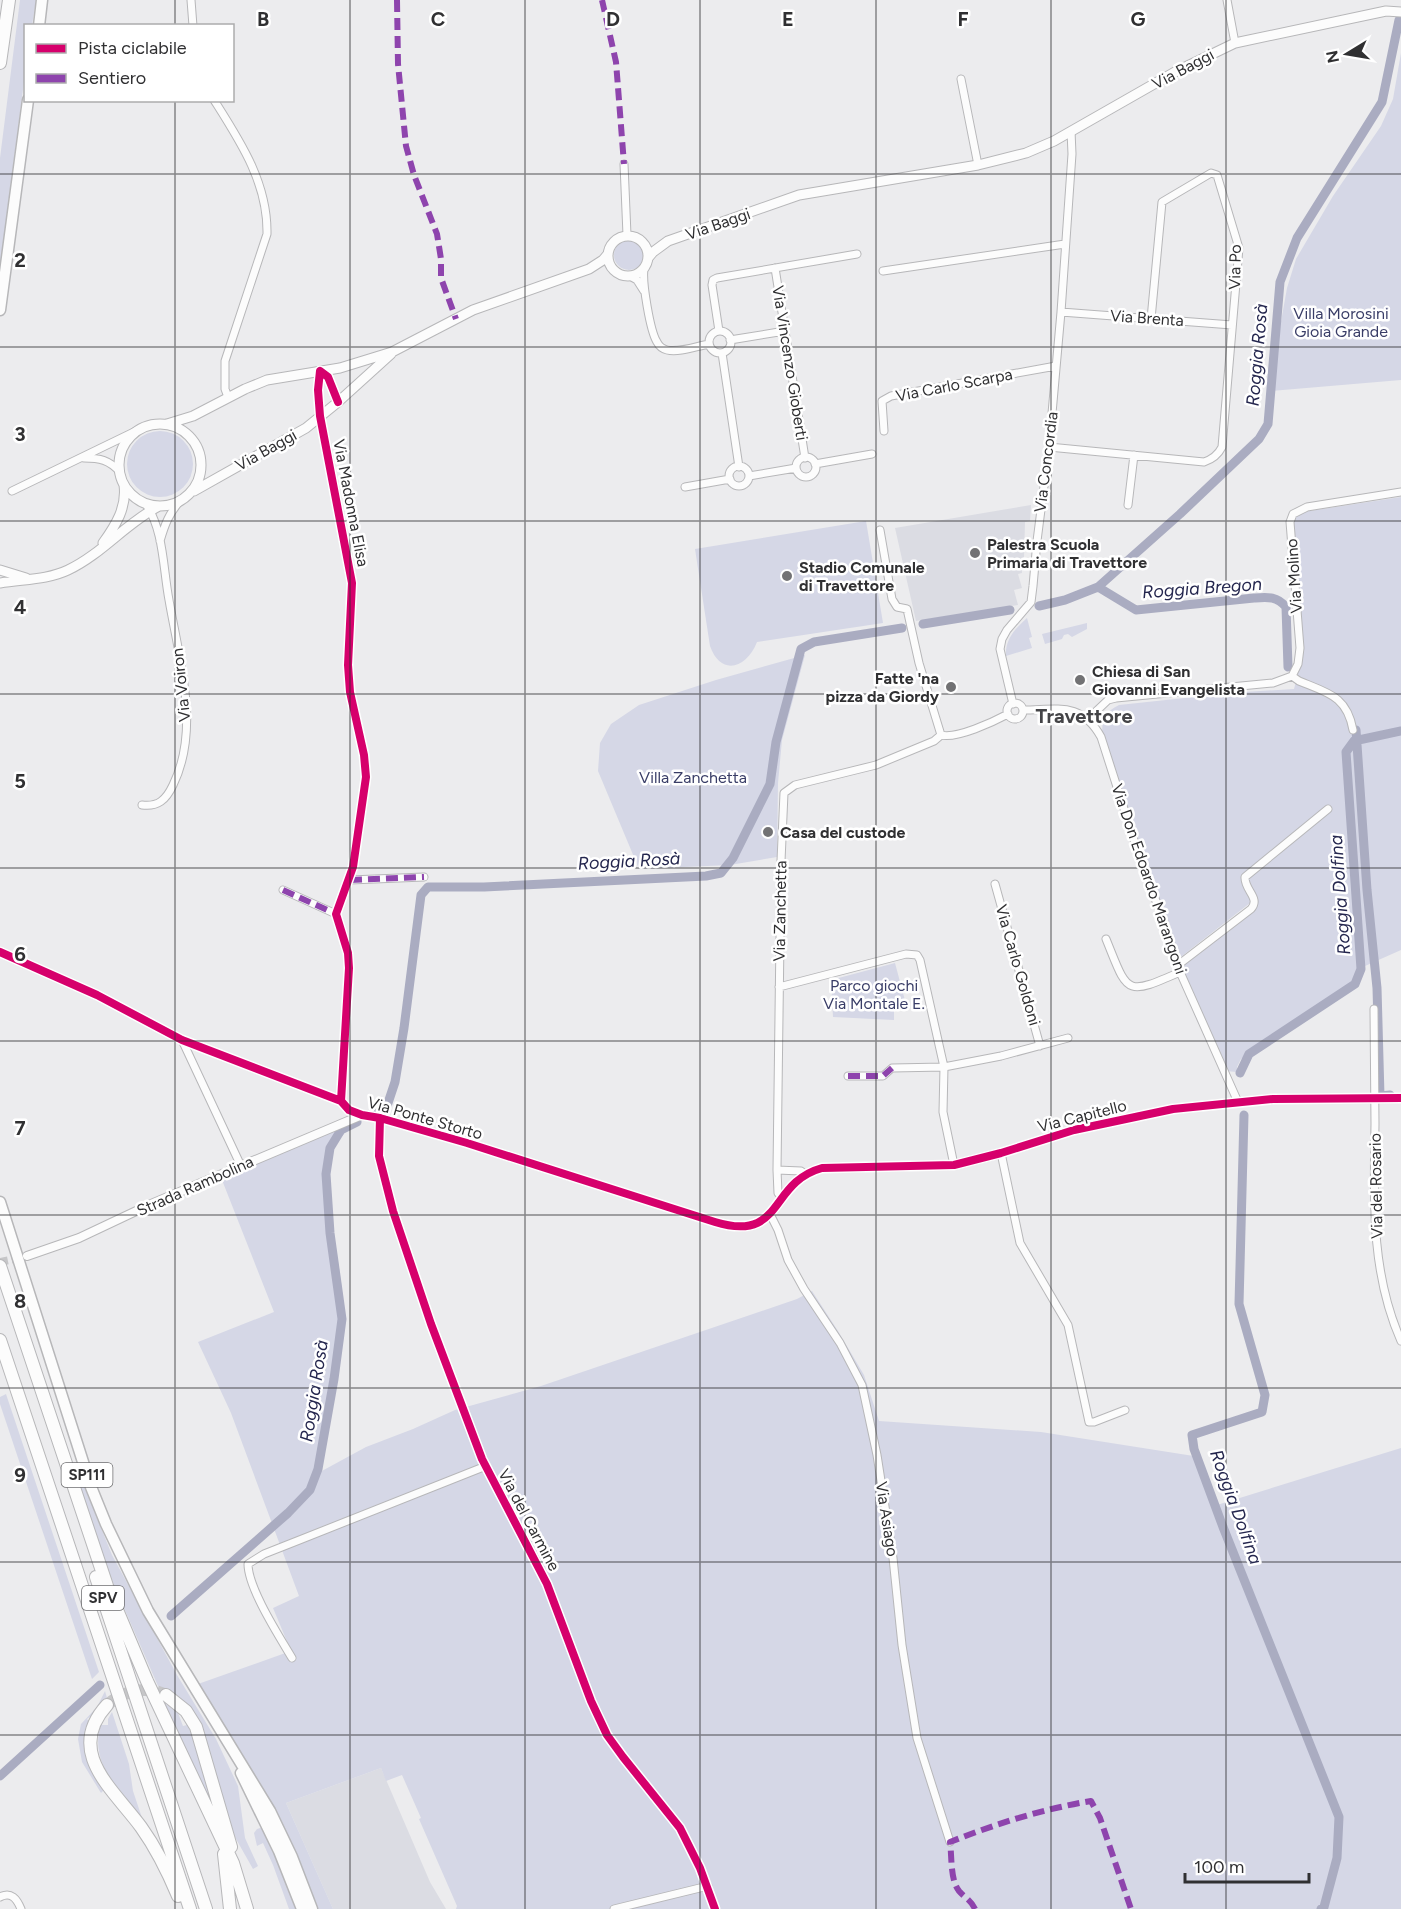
<svg xmlns="http://www.w3.org/2000/svg" width="1401" height="1909" font-family="Figtree,sans-serif">
<rect width="100%" height="100%" fill="#ececee"/>
<path fill="#dbdce3" d="M1031,505L1030,521L1025,522L1024,557L1021,558L1022,573L1018,574L1022,588L1014,590L1018,605L916,621L895,528Z
M381,1768L430,1882L446,1909H333L286,1803Z"/>
<path fill="#d5d7e6" d="M20,0H36L32,25L26,26L25,74L0,266V158Z
M1401,53V380L1271,391L1274,361L1287,288L1296,259L1333,196L1381,126L1393,99Z
M614 255a15 15 0 1 1 30 0a15 15 0 1 1-30 0Z
M127 464a33 33 0 1 1 66 0a33 33 0 1 1-66 0Z
M1401,497V950L1356,970L1355,981L1351,987L1241,1059L1237,1067V1072L1225,1071L1183,976V969L1186,963L1256,909L1250,903L1182,956L1176,957L1103,741C1101,724 1102,713 1119,705L1222,694L1224,698L1227,697L1229,693L1294,689L1302,658L1291,523L1296,516L1303,512Z
M866,521L883,623L757,642C747,668 721,677 710,646L695,549Z
M1027,618L1032,637L1029,638L1032,648L1006,656C1005,639 1015,629 1027,618Z
M1087,623V629L1072,637L1068,634L1064,635L1062,639L1045,644L1042,634Z
M805,655L782,740L778,783L777,857L730,865L639,869L598,771L600,743L611,724L639,705L716,680Z
M895,963L907,1008H894V1020L833,1017L831,980Z
M335,1128L344,1134C337,1141 332,1148 330,1158C327,1172 329,1186 330,1200C333,1244 346,1290 344,1335L320,1472L366,1447L413,1429L455,1410L541,1386L797,1299L812,1291L838,1331L864,1375L879,1421L1041,1432L1200,1457L1217,1505L1401,1448V1909H456L457,1906L419,1819L421,1818L402,1775L386,1781L381,1768L286,1803L333,1909H316L198,1684L291,1651L273,1608L299,1596L231,1413L198,1342L274,1312L222,1180Z
M6,1394L99,1672L92,1679L0,1404V1397Z
M80,1476L112,1555L177,1675L216,1739L238,1786L245,1838L258,1866L253,1869L227,1823L193,1712L179,1697L158,1686L111,1578L77,1477Z
M105,1691L107,1698L94,1714L87,1719L90,1723L105,1789L101,1793L82,1762L78,1739L81,1724L97,1707Z
M163,1702L178,1713L183,1726L187,1725L197,1744L214,1804H210Z
M112,1712L129,1764L133,1791L143,1821C122,1794 88,1763 101,1725H108V1719Z
M263,1827L268,1838L298,1909H289L273,1865L263,1843L257,1846L254,1833L257,1829Z"/>
<g fill="none" stroke-linecap="round" stroke-linejoin="round">
<path stroke="#aaacc1" stroke-width="9" d="M1098,587L1136,610L1254,598C1268,597 1277,596 1286,607L1288,667
M1039,606L1065,600L1098,587L1180,514L1259,439L1268,424L1280,282L1297,238L1382,102L1399,20
M923,624L1010,610
M1356,730L1367,890L1377,988L1380,1096L1390,1095
M1240,1073L1249,1054L1355,984L1361,969L1346,752L1354,741L1401,731
M378,1112L387,1106L395,1082L404,1028L421,895L428,887H484L706,876L721,873L733,858L770,784L776,742L801,649L814,642L902,628
M1244,1115L1239,1304L1265,1395L1262,1412L1192,1435L1194,1449L1223,1527L1339,1817L1337,1858L1324,1907L1321,1909
M171,1616L288,1513L310,1490L318,1469L334,1379L342,1319L330,1233L326,1174L330,1148L341,1130L357,1122
M0,1776L100,1685"/>
<path stroke="#c6c6c8" stroke-width="8" stroke-dasharray="8 4" stroke-linecap="butt" d="M0,1262L24,1257"/>
<path stroke="#c6c6c8" stroke-width="12" stroke-dasharray="12 6" stroke-linecap="butt" d="M107,1705C123,1691 146,1685 166,1695"/>
<g stroke="#b7b7b9" stroke-width="9">
<path id="minor" d="M191,0L193,26
M1227,0L1235,43
M961,79L978,165
M214,100C240,141 268,183 267,234L225,361V389L228,397
M624,164L627,235
M775,268L805,458
M644,269C642,282 650,331 657,342C659,346 663,349 667,350C679,353 697,346 709,344
M883,271L1065,244
M630,276L637,280L644,291
M1061,312L1232,325
M719,331L712,285L713,280L717,278L857,254
M709 342a11 11 0 1 1 22 0a11 11 0 1 1-22 0Z
M730,340L785,331
M722,353L739,467
M338,402L328,377L320,371L318,390L320,416L352,583L348,665L350,692L364,755L366,777L353,867L336,914L348,953L349,968L341,1101
M884,431L882,401L891,396L1056,366
M1049,447L1204,462C1213,459 1218,455 1222,447L1239,248L1217,175L1211,173L1162,202L1151,319
M796 467a10 10 0 1 1 20 0a10 10 0 1 1-20 0Z
M84,458C100,458 109,460 120,472
M815,464L872,454
M729 476a10 10 0 1 1 20 0a10 10 0 1 1-20 0Z
M749,476L796,468
M685,487L730,479
M12,491L138,430
M1128,505L1134,455
M880,530L892,599L897,607L907,609L919,663L941,735
M160,541C165,524 169,513 181,500
M1292,676L1299,681C1328,693 1347,696 1353,730
M1007 711a8 8 0 1 1 16 0a8 8 0 1 1-16 0Z
M1013,704L1000,649L1002,639L1007,630L1031,602L1033,586L1037,541L1049,447L1061,312L1072,154L1071,131
M1023,710C1057,710 1081,701 1101,737L1142,865L1163,919L1180,972L1238,1102
M1088,719L1108,700L1116,698L1273,683L1292,676L1298,664L1300,648L1290,522L1293,514L1307,507L1401,492
M142,805C158,807 166,800 173,785C201,728 179,659 169,600C163,569 164,529 145,503
M350,880L424,877
M995,884L1040,1046
M283,890L336,914
M1106,939C1128,993 1124,997 1180,972
M0,952L97,995L182,1040L341,1101L349,1110L362,1115
M1178,965L1251,909C1261,898 1244,890 1245,877L1328,809
M779,987L906,954L917,955L920,960L944,1067L943,1112L954,1165
M1374,1009C1374,1047 1375,1085 1375,1124C1374,1198 1370,1271 1401,1341
M182,1040L241,1166
M848,1076H883L892,1068L944,1067L1001,1056L1068,1038
M380,1118L379,1156L393,1211L431,1324L482,1459L547,1584L591,1701L607,1735L623,1757L680,1828L700,1868L715,1909
M1001,1153L1020,1243L1068,1325L1089,1422H1094L1125,1410
M777,1170L801,1171L805,1174
M782,1197L778,1193L777,1170L781,861L784,793L795,785L876,765L934,741L941,735C957,739 993,722 1008,714
M770,1214L778,1230L788,1260L804,1289L840,1343L862,1385L877,1455L893,1558L902,1645L917,1738L950,1842
M292,1658C279,1636 248,1588 248,1564L264,1554L302,1539L486,1466
M0,1897C11,1891 17,1899 21,1909
M614,1909L708,1886"/>
</g>
<g stroke="#b7b7b9" stroke-width="10">
<path id="tertiary" d="M27,1256L79,1238L151,1204L362,1115L380,1118L467,1143L715,1222C784,1243 768,1183 822,1168L954,1165L1001,1153L1074,1130L1173,1109L1273,1099L1401,1098"/>
</g>
<g stroke="#b7b7b9" stroke-width="11">
<path id="secondary" d="M608 256a20 20 0 1 1 40 0a20 20 0 1 1-40 0Z
M648,258L653,252L668,241L799,195L978,165L1026,153L1054,141L1175,72L1235,43L1386,11L1401,12
M167,424L193,416L245,389L267,380L340,368L392,352L473,310L589,269L603,260L608,254
M119 465a41 41 0 1 1 82 0a41 41 0 1 1-82 0Z
M194,491L306,428L338,402L391,354
M103,543C116,525 127,507 124,485
M0,570L26,578
M0,583C23,579 47,580 68,570C102,554 126,523 159,506"/>
</g>
<g stroke="#b7b7b9" stroke-width="13">
<path id="primary" d="M39,26L42,0
M0,310L28,100
M0,1202L91,1487L106,1524L148,1611L270,1811L292,1857L312,1909
M241,1773L279,1851L302,1909"/>
</g>
<g stroke="#b7b7b9" stroke-width="14">
<path id="motorway" d="M0,63L9,0
M0,1266L107,1586L147,1681L233,1863L247,1909
M0,1340L190,1909
M96,1577L206,1909
M166,1695L186,1711L196,1727L231,1847
M107,1705C64,1752 114,1790 141,1827C156,1848 168,1872 178,1896
M224,1854L230,1909"/>
</g>
<use href="#minor" stroke="#fcfcfc" stroke-width="7"/>
<use href="#tertiary" stroke="#fcfcfc" stroke-width="8"/>
<use href="#secondary" stroke="#fcfcfc" stroke-width="9"/>
<use href="#primary" stroke="#fcfcfc" stroke-width="10"/>
<use href="#motorway" stroke="#fcfcfc" stroke-width="12"/>
<path stroke="#8e44ad" stroke-width="6" stroke-dasharray="12 6" stroke-linecap="butt" d="M397,0L398,64L406,146L414,175L437,234L441,259V278L456,319
M602,0L616,62L624,164
M350,880L424,877
M283,890L336,914
M848,1076H883L892,1068
M975,1909C971,1900 965,1898 959,1891C950,1880 952,1856 950,1842C995,1824 1043,1809 1091,1801L1100,1818L1131,1909"/>
<g stroke="#fff" stroke-width="11">
<path id="cycleway" d="M338,402L328,377L320,371L318,390L320,416L352,583L348,665L350,692L364,755L366,777L353,867L336,914L348,953L349,968L341,1101
M0,952L97,995L182,1040L341,1101L349,1110L362,1115L380,1118L467,1143L715,1222C784,1243 768,1183 822,1168L954,1165L1001,1153L1074,1130L1173,1109L1273,1099L1401,1098
M380,1118L379,1156L393,1211L431,1324L482,1459L547,1584L591,1701L607,1735L623,1757L680,1828L700,1868L715,1909"/>
</g>
<use href="#cycleway" stroke="#d6006c" stroke-width="8"/>
</g>
<path fill="none" stroke="#303032" stroke-width="1.5" stroke-opacity="0.55" d="M175,0V26M350,0V1909M525,0V1909M700,0V1909M876,0V1909M1051,0V1909M1226,0V1909M175,100V1909M0,174H1401M0,347H1401M0,521H1401M0,694H1401M0,868H1401M0,1041H1401M0,1215H1401M0,1388H1401M0,1562H1401M0,1735H1401"/>
<g fill="#727274" stroke="#fff" stroke-width="2">
<circle cx="975" cy="553" r="6"/>
<circle cx="787" cy="576" r="6"/>
<circle cx="1080" cy="680" r="6"/>
<circle cx="951" cy="687" r="6"/>
<circle cx="768" cy="832" r="6"/>
</g>
<g text-anchor="middle" dominant-baseline="central" stroke-width="5" stroke-linejoin="round" paint-order="stroke">
<g fill="#fff" stroke="#6e6e70" stroke-width="1.5">
<rect x="61.5" y="1463" width="51" height="24" rx="4.5"/>
<rect x="82" y="1586" width="42" height="24" rx="4.5"/>
</g>
<g font-size="15" font-weight="bold" fill="#303032">
<text x="87" y="1475">SP111</text>
<text x="103" y="1598">SPV</text>
</g>
<g font-size="16" fill="#303032" stroke="#fff">
<text transform="translate(1183 69) rotate(-28)">Via Baggi</text>
<text transform="translate(718 224) rotate(-19)">Via Baggi</text>
<text transform="translate(1235 267) rotate(-89)">Via Po</text>
<text transform="translate(1147 318) rotate(4)">Via Brenta</text>
<text transform="translate(790 363) rotate(81)">Via Vincenzo Gioberti</text>
<text transform="translate(954 385) rotate(-11)">Via Carlo Scarpa</text>
<text transform="translate(266 450) rotate(-29)">Via Baggi</text>
<text transform="translate(1046 462) rotate(-83)">Via Concordia</text>
<text transform="translate(351 503) rotate(79)">Via Madonna Elisa</text>
<text transform="translate(1294 576) rotate(-94)">Via Molino</text>
<text transform="translate(181 685) rotate(-96)">Via Voiron</text>
<text transform="translate(1149 879) rotate(71)">Via Don Edoardo Marangoni</text>
<text transform="translate(780 911) rotate(-89)">Via Zanchetta</text>
<text transform="translate(1018 965) rotate(74)">Via Carlo Goldoni</text>
<text transform="translate(1082 1116) rotate(-14)">Via Capitello</text>
<text transform="translate(425 1118) rotate(16)">Via Ponte Storto</text>
<text transform="translate(195 1186) rotate(-24)">Strada Rambolina</text>
<text transform="translate(1376 1186) rotate(-91)">Via del Rosario</text>
<text transform="translate(887 1519) rotate(81)">Via Asiago</text>
<text transform="translate(529 1520) rotate(62)">Via del Carmine</text>
</g>
<g font-size="16" fill="#393d67" stroke="#fff">
<text x="1341" y="313">Villa Morosini<tspan x="1341" dy="18">Gioia Grande</tspan></text>
<text x="693" y="777">Villa Zanchetta</text>
<text x="874" y="985">Parco giochi<tspan x="874" dy="18">Via Montale E.</tspan></text>
</g>
<g font-size="16" font-weight="bold" fill="#303032" stroke="#fff" text-anchor="start">
<text x="987" y="544">Palestra Scuola<tspan x="987" dy="18">Primaria di Travettore</tspan></text>
<text x="799" y="567">Stadio Comunale<tspan x="799" dy="18">di Travettore</tspan></text>
<text x="1092" y="671">Chiesa di San<tspan x="1092" dy="18">Giovanni Evangelista</tspan></text>
<text x="939" y="678" text-anchor="end">Fatte 'na<tspan x="939" dy="18">pizza da Giordy</tspan></text>
<text x="780" y="832">Casa del custode</text>
</g>
<g font-size="18" font-style="italic" fill="#24264e" stroke="#fff">
<text transform="translate(1257 355) rotate(-85)">Roggia Rosà</text>
<text transform="translate(1202 588) rotate(-4)">Roggia Bregon</text>
<text transform="translate(629 861) rotate(-3)">Roggia Rosà</text>
<text transform="translate(1340 895) rotate(-94)">Roggia Dolfina</text>
<text transform="translate(314 1391) rotate(-81)">Roggia Rosà</text>
<text transform="translate(1236 1507) rotate(70)">Roggia Dolfina</text>
</g>
<g font-size="20" font-weight="bold" fill="#444447" stroke="#fff">
<text x="1084" y="716">Travettore</text>
</g>
</g>
<g font-size="20" text-anchor="middle" font-weight="bold" fill="#303032" stroke="#fff" stroke-width="5" stroke-linejoin="round" paint-order="stroke">
<text x="263" y="26">B</text>
<text x="438" y="26">C</text>
<text x="613" y="26">D</text>
<text x="788" y="26">E</text>
<text x="963" y="26">F</text>
<text x="1138" y="26">G</text>
<text x="20" y="267">2</text>
<text x="20" y="441">3</text>
<text x="20" y="614">4</text>
<text x="20" y="788">5</text>
<text x="20" y="961">6</text>
<text x="20" y="1135">7</text>
<text x="20" y="1308">8</text>
<text x="20" y="1482">9</text>
</g>
<rect x="24" y="24" width="210" height="78" fill="#ffffff" stroke="#acacad" stroke-width="1.5"/>
<rect x="36" y="44" width="30" height="9" fill="#d6006c" stroke="#acacad" stroke-width="1.5"/>
<text x="78" y="54" font-size="18" fill="#303032">Pista ciclabile</text>
<rect x="36" y="74" width="30" height="9" fill="#8e44ad" stroke="#acacad" stroke-width="1.5"/>
<text x="78" y="84" font-size="18" fill="#303032">Sentiero</text>
<g transform="translate(1347 54) rotate(259)" stroke="#ffffff" stroke-width="4.5" paint-order="stroke">
<path d="M0-4.5L10 22L0 15L-10 22Z" fill="#303032"/>
<text y="-9" font-size="16" font-weight="bold" text-anchor="middle" fill="#303032">N</text>
</g>
<path d="M1185 1873v9h124v-9" fill="none" stroke="#303032" stroke-width="3"/>
<text x="1194" y="1873" font-size="18" fill="#303032" stroke="#ffffff" stroke-width="4.5" paint-order="stroke">100 m</text>
</svg>
